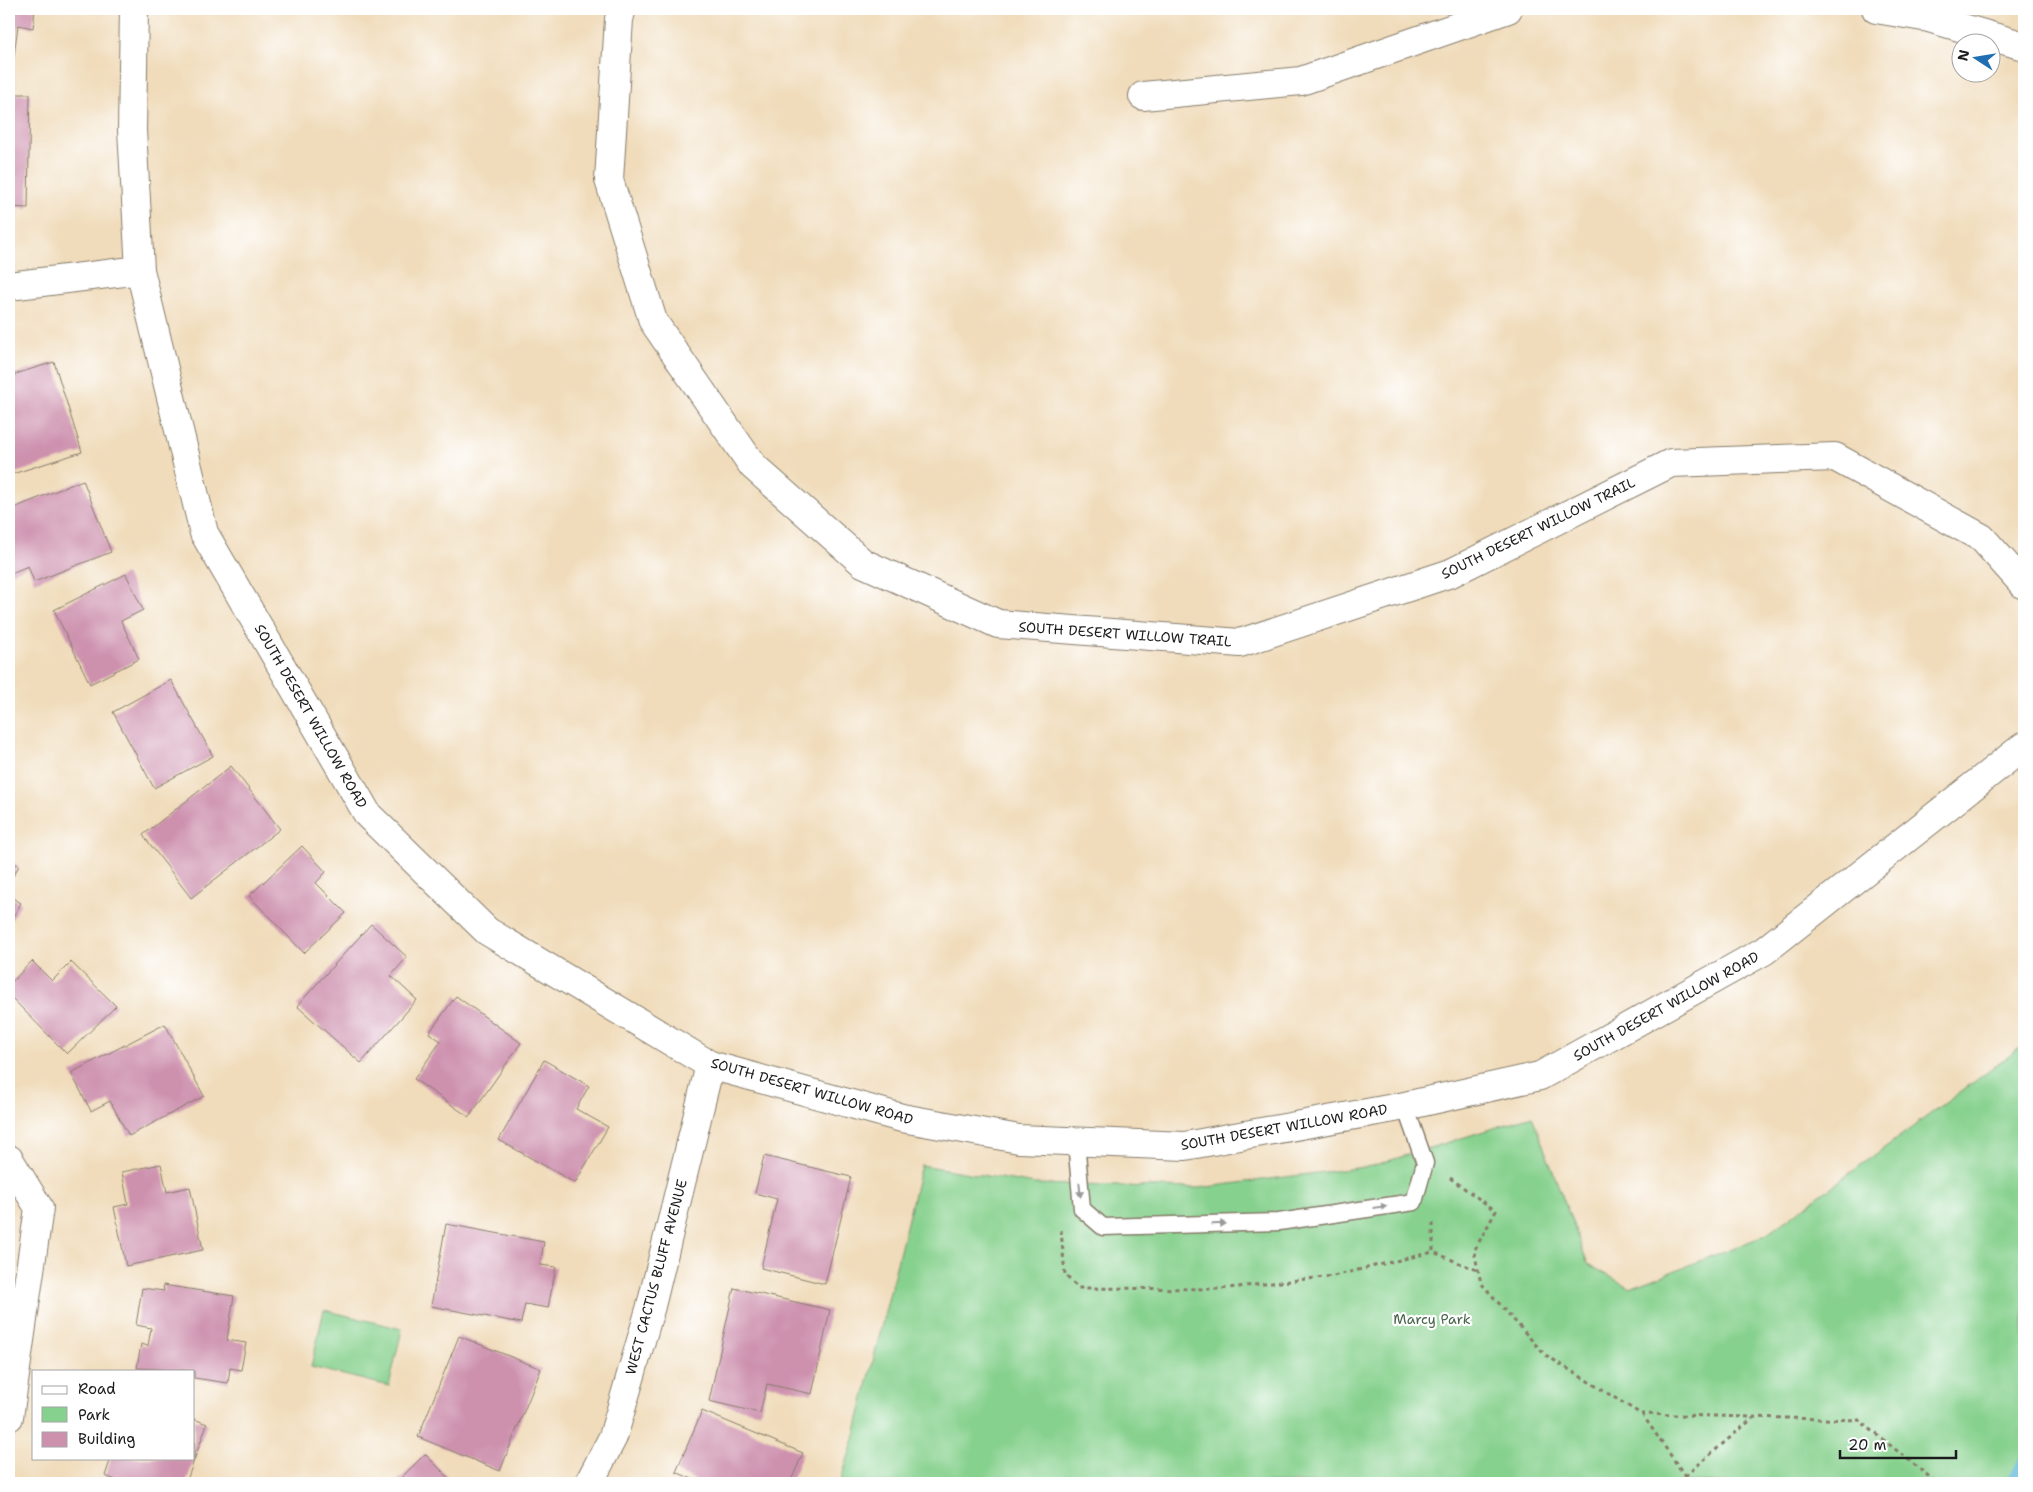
<svg xmlns="http://www.w3.org/2000/svg" width="2033" height="1492" font-family="'Shantell Sans',sans-serif">
<rect width="100%" height="100%" fill="#fff"/>
<filter id="ink" filterUnits="userSpaceOnUse"><feTurbulence type="fractalNoise" baseFrequency=".02" numOctaves="2"/><feDisplacementMap in="SourceGraphic" scale="10" xChannelSelector="R" yChannelSelector="G"/><feConvolveMatrix kernelMatrix="1 2 1 2 8 2 1 2 1" color-interpolation-filters="sRGB"/></filter>
<filter id="wash" filterUnits="userSpaceOnUse"><feTurbulence type="fractalNoise" baseFrequency=".0096" numOctaves="4" result="noise"/><feDisplacementMap in="SourceGraphic" scale="20" xChannelSelector="R" yChannelSelector="G"/><feGaussianBlur stdDeviation="1.12" result="paint"/><feColorMatrix in="noise" values="0 0 0 0 0 0 0 0 0 0 0 0 0 0 0 0 0 1.4 0 .05"/><feComposite in="paint" operator="in"/></filter>
<g filter="url(#wash)">
<rect width="100%" height="100%" fill="#f0dbba"/>
<path fill="#87d18e" stroke="#527655" d="M2024,1045V1483H840L854,1439L921,1165L1035,1184L1199,1188L1372,1166L1532,1116L1588,1264L1630,1288L1766,1235Z
M324,1310L402,1329L389,1386L311,1367Z"/>
<g fill="none" stroke-linecap="round" stroke-linejoin="round">
<path stroke="#5ab5d8" stroke-width="11" d="M2012,1483L2024,1461"/>
</g>
<g id="blocks">
<path fill="#cd91ae" d="M9,9H35L33,28L18,25L12,71L9,70Z
M9,94H30L28,208L9,207Z
M54,362L82,452L9,475V376Z
M83,480L111,552L34,582L28,566L9,574V510Z
M126,574L143,610L121,621L139,659L90,684L54,610Z
M171,680L213,756L154,788L113,712Z
M231,766L280,829L191,898L143,835Z
M302,846L326,872L316,883L346,913L304,953L249,896Z
M9,860L19,866L9,883Z
M9,896L21,903L9,924Z
M371,924L407,957L391,976L417,1000L361,1063L297,1006Z
M32,961L52,981L71,962L116,1006L67,1054L9,995V985Z
M456,996L521,1043L469,1117L414,1079L441,1041L429,1033Z
M165,1024L204,1096L129,1136L110,1101L91,1111L71,1073Z
M544,1060L589,1086L576,1109L608,1127L575,1183L499,1140Z
M764,1156L851,1177L825,1284L761,1268L777,1199L755,1193Z
M161,1164L167,1192L190,1187L203,1250L126,1266L114,1207L128,1204L122,1172Z
M446,1224L544,1242L540,1265L556,1267L548,1308L525,1304L521,1323L431,1306Z
M163,1285L234,1296L227,1340L246,1343L241,1370L230,1368L228,1383L194,1378V1371L137,1368L141,1344L148,1346L151,1328L136,1325L142,1288L164,1291Z
M734,1288L830,1310L812,1394L767,1384L760,1413L709,1401Z
M459,1336L541,1369L500,1471L418,1437Z
M702,1411L803,1453L790,1483H696L697,1481L676,1472Z
M194,1419L207,1424L186,1483H124L105,1476L111,1458H194Z
M425,1454L454,1483H396Z"/>
</g>
</g>
<g filter="url(#ink)">
<use href="#blocks" fill-opacity="0" stroke="#867c6b" stroke-width="1"/>
<g fill="none" stroke-linecap="round" stroke-linejoin="round">
<g stroke="#867c6b" stroke-width="19">
<path id="lane" d="M1076,1141L1082,1209L1103,1227L1279,1222L1414,1202L1425,1163L1405,1106"/>
</g>
<g stroke="#867c6b" stroke-width="30">
<path id="street" d="M134,9L132,130L140,270L204,533L368,815L487,931L710,1065L902,1118L1019,1139L1185,1146L1405,1106L1540,1076L1764,951L2024,746
M622,9L619,19L609,180L653,321L753,466L863,563L998,624L1240,643L1451,573L1671,463L1835,457L1982,538L2024,585
M1876,9L1929,18L2024,46
M1143,96L1301,81L1508,9
M9,286L140,270
M9,1159L39,1208L9,1417
M589,1483L613,1437L651,1306L710,1065"/>
</g>
<path stroke="#867c6b" stroke-width="3" stroke-dasharray="4 4" stroke-linecap="butt" d="M1450,1178L1496,1211L1474,1251L1481,1283L1544,1354L1641,1414L1859,1420L1937,1483
M1433,1223V1252L1479,1271
M1061,1230L1065,1275L1078,1288L1220,1289L1333,1276L1433,1252
M1642,1414L1685,1476V1483
M1685,1476L1753,1418"/>
<use href="#lane" stroke="#fff" stroke-width="16"/>
<use href="#street" stroke="#fff" stroke-width="28"/>
</g>
<defs><path id="oneway-solid" d="M-6-.8H1V-3.2L6.5 0L1 3.2V.8H-6Z" transform="scale(1.25)"/></defs>
<g fill="#999">
<use href="#oneway-solid" transform="translate(1080 1190) rotate(85)"/>
<use href="#oneway-solid" transform="translate(1380 1207) rotate(-8)"/>
<use href="#oneway-solid" transform="translate(1219 1224) rotate(-2)"/>
</g>
</g>
<g text-anchor="middle" dominant-baseline="central" stroke-width="4.5" stroke-linejoin="round" paint-order="stroke">
<g font-size="14" fill="#1c1c1c" stroke="#fff">
<text transform="translate(1538 528) rotate(-26)">SOUTH DESERT WILLOW TRAIL</text>
<text transform="translate(1125 634) rotate(4)">SOUTH DESERT WILLOW TRAIL</text>
<text transform="translate(311 716) rotate(60)">SOUTH DESERT WILLOW ROAD</text>
<text transform="translate(1666 1006) rotate(-29)">SOUTH DESERT WILLOW ROAD</text>
<text transform="translate(812 1091) rotate(16)">SOUTH DESERT WILLOW ROAD</text>
<text transform="translate(1284 1127) rotate(-10)">SOUTH DESERT WILLOW ROAD</text>
<text transform="translate(656 1277) rotate(-75)">WEST CACTUS BLUFF AVENUE</text>
</g>
<g font-size="14" fill="#47644a" stroke="#fff">
<text x="1432" y="1319">Marcy Park</text>
</g>
</g>
<rect width="2033" height="1492" fill="none" stroke="#fff" stroke-width="30"/>
<rect x="32" y="1370" width="162" height="90" fill="#ffffff" stroke="#a4a4a4"/>
<rect x="42" y="1386" width="25" height="8" fill="#ffffff" stroke="#a4a4a4"/>
<text x="78" y="1394" font-size="15" fill="#1c1c1c">Road</text>
<rect x="42" y="1407" width="25" height="15" fill="#87d18e" stroke="#a4a4a4"/>
<text x="78" y="1420" font-size="15" fill="#1c1c1c">Park</text>
<rect x="42" y="1432" width="25" height="15" fill="#cd91ae" stroke="#a4a4a4"/>
<text x="78" y="1444" font-size="15" fill="#1c1c1c">Building</text>
<g transform="translate(1976 58) rotate(282)"><circle r="24" fill="#ffffff" stroke="#a4a4a4"/>
<path d="M0-4L9 19L0 12L-9 19Z" fill="#1f6fb2"/>
<text y="-8" font-size="14" font-weight="bold" text-anchor="middle" fill="#1c1c1c">N</text>
</g>
<path d="M1840 1450v8h116v-8" fill="none" stroke="#1c1c1c" stroke-width="2.5"/>
<text x="1848" y="1450" font-size="15" fill="#1c1c1c" stroke="#ffffff" stroke-width="4" paint-order="stroke">20 m</text>
</svg>
